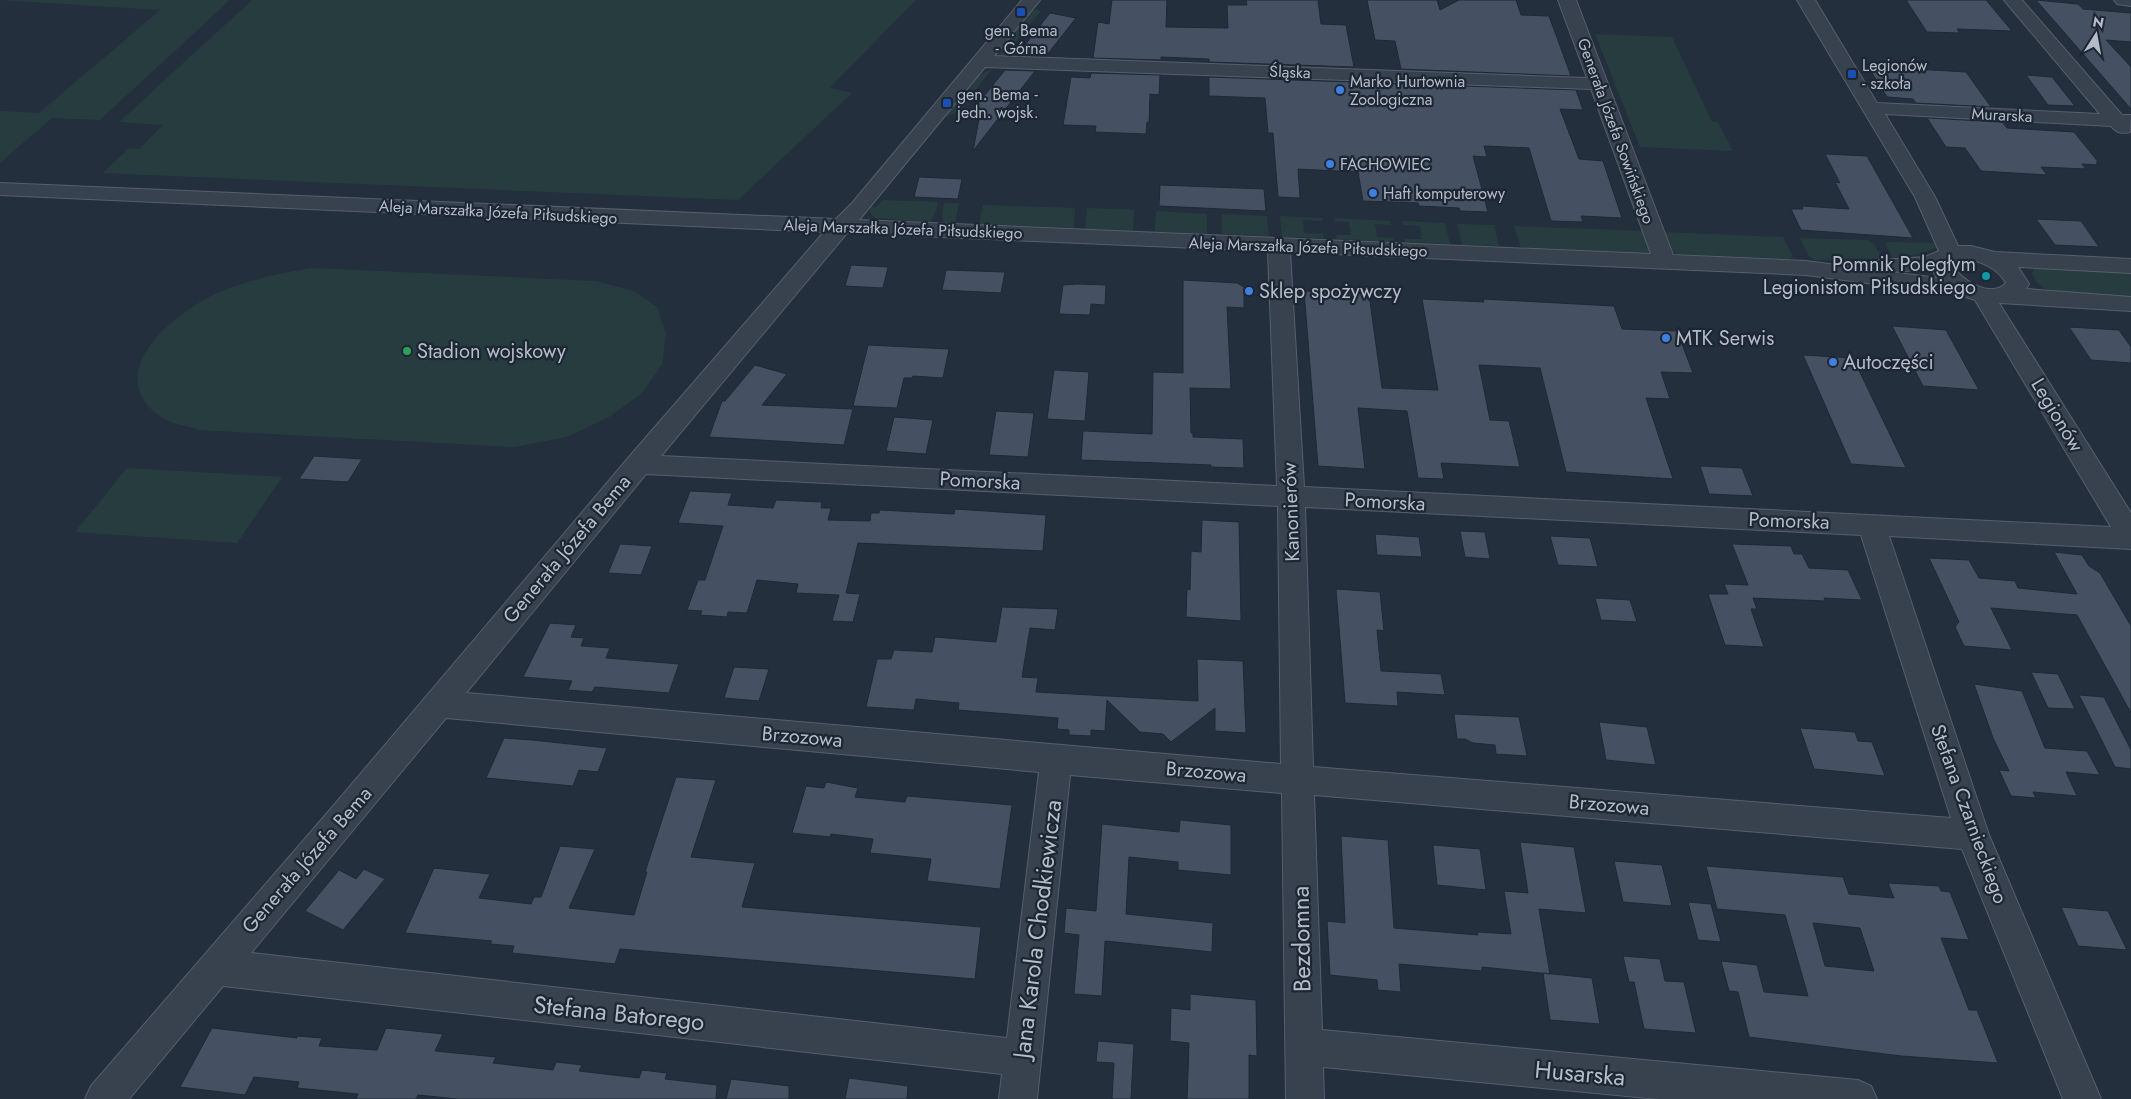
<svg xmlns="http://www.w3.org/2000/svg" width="2131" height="1099" font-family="Jost,sans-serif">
<rect width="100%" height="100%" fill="#242f3e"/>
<path fill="#263c3f" d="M0,0H230L100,120L52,118L0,163V111L39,113L160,10Z
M252,0H916L830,88L852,93L738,200L103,173L129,148L139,149L163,125L119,122Z
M1032,9L1041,11L1003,57L998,54L999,50Z
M1595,34L1672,37L1712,122H1718L1733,151L1640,147Z
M992,69L960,110L944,118L977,76Z
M882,200L938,202L935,214L930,222L875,218L870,213V207H876Z
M944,203H959L955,223L943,222L942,214Z
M983,205L1075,208L1074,228L979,224Z
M1087,208L1134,210L1133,231L1085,229Z
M1156,211L1207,214V234L1155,232Z
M1222,214L1267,216L1269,236L1222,234Z
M1280,216L1322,218V221L1303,220L1304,233L1323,234L1324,238L1282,237Z
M1334,218L1390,221L1391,225L1375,224L1377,237L1393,238L1394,242L1337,239L1336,235H1351L1349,222L1335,221Z
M1402,221L1445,223L1450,244L1405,242V239H1422L1420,226L1403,225Z
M1457,224L1494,225L1499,246L1462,245Z
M1514,226L1646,231L1651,251L1646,253L1521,247Z
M1662,232L1783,237L1793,257L1789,259L1678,254L1669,250Z
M1800,238L1868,240L1874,244L1883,259L1814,260L1809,256Z
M1888,242L1939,243L1937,247L1924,253L1893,258L1885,244Z
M2044,265L2131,270V301L2055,293L2042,287L2035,280L2032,273L2034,268Z
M312,268L595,281L634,291L657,307L666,333L662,365L642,393L611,416L567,437L514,447L200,430C188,426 170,424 160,416C99,373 177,310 220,292C250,279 280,273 312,268Z
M127,468L282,477L237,543L75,532Z"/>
<path fill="#455162" stroke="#1f2835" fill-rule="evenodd" d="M1112,0H1167L1166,27L1228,28L1227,5H1247L1246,0H1318L1321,24L1346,25L1354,67L1209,62V59L1161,57V60L1093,58L1098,22L1109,24Z
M1367,0H1437L1440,10L1459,0H1516L1521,15L1549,16L1571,76L1401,69L1395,41L1375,40Z
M1906,0H1986L2012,31L1957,29L1960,33L1927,32Z
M2036,0L2078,4L2083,9L2131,13V42L2106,40L2131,67V109Z
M1050,13L1076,18L1046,56L1017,55Z
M1897,68L1966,72L1991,107L1916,103L1913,99L1887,97L1870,70L1899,71Z
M1005,70L1035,71L973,151L979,119L967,117Z
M1091,73L1160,75L1159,95L1150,94L1149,123L1147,122L1146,134L1095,132L1096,126L1063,125L1071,77L1090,78Z
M2026,75L2052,77L2075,106L2048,105Z
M1209,77L1576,90L1583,110L1560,109L1579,159L1603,161L1622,218L1581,216L1583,222L1551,221L1529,148L1484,146L1487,157L1473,156L1488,212L1460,211L1459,208L1419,206L1418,203L1363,201L1358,172L1298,169L1300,198L1278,197L1273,133H1268L1265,98L1209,96Z
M1927,118L2002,122L2007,128L2074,132L2099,163L2096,162L2098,165L2082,164L2086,169L2041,167L2047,175L1981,171L1965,148L1946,147Z
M1825,154L1867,156L1913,238L1801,230L1791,209H1803L1802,206L1849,209L1835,182L1840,183Z
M919,177L962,179L958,199L914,197Z
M1160,185L1264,189L1266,211L1159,206Z
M2036,219L2081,221L2099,247L2055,245Z
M851,265L888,267L883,288L845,286Z
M946,270L1005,272L1001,293L942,290Z
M1183,280L1237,283L1244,287V308L1227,307L1231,389L1190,388L1191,433H1193V437L1243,439L1244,468L1211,467V465L1081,460L1083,431L1152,434L1153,372L1183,373Z
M1077,284L1106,285L1105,305L1091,304L1090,315L1059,314L1063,285Z
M1304,291L1369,294L1382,388L1438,390L1422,299L1484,302L1483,299L1614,306L1622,329L1677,331L1693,373L1661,372L1670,399L1646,398L1673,479L1566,472L1540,368L1479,365L1490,420L1509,421L1520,467L1441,463L1444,479L1418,478L1407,411L1358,408L1365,469L1318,466Z
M1892,326L1946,330L1979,390L1923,386Z
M2069,327L2119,330L2131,347V363L2091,360Z
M868,345L949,349L943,378L913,376L912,378H904L897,408L853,406Z
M1803,355L1853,358L1906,468L1851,464Z
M755,365L787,374L762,405L853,409L844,445L709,437L722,401H725Z
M1054,370L1089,372L1085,421L1047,419Z
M996,411L1034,413L1028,457L989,455Z
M894,417L933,420L926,454L886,451Z
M314,456L362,459L348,482L299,479Z
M1700,466L1742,468L1753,496L1709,494Z
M690,491L732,493L728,505L773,508L776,500L822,502L821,508H831L828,520L870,521L871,513H879L880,510L954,514L955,509L1046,515L1043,551L858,543L846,593L860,594L853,622L832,621L839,595L796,593L798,584L757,580L747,613L728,612L727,617L700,615L702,611L687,610L698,580H705L723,526L678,523Z
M1202,520L1239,522L1241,621L1186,617L1187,589L1190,590L1191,551L1201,552Z
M1460,531L1485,532L1490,559L1465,557Z
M1375,534L1419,537L1422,557L1377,555Z
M1550,536L1590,538L1598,567L1558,565Z
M620,544L652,546L641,575L608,573Z
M1732,544L1791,546L1794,554H1802L1809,568L1848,570L1862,600L1824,598L1825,601L1753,598L1757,609H1751L1764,647L1725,645L1708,594H1728L1724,584L1748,585Z
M2054,552L2082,555L2089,566L2100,573L2131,626V713L2077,615L1991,608L2012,650L1964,646L1955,627L1959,622L1929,558L1969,560L1979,578L2015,581L2018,588L2077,594Z
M1336,589L1380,592L1384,631L1377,630L1381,671L1441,674L1445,695L1397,692L1398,706L1345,703Z
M1595,598L1630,600L1637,622L1601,620Z
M1002,607L1058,609L1055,630L1030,628L1022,677L1038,678L1036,692L1198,701L1197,659L1243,661L1246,733L1215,731V708L1171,742L1163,734L1140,732L1107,700L1105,731L1091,730V736L1069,735V730L1057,729L1058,718L958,710L959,703L916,699L914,710L866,707L877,659H891L894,650L932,652L935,637L996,642Z
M550,623L576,625L571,637L584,638L581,646L610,648L606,658L679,664L669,693L595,687L592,692L568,690L572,681L523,677Z
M734,667L769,669L759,701L724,698Z
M2031,672L2058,674L2075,709L2048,708Z
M1974,684L2022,691L2045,748L2087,751L2100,775L2066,772L2077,796L2033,792L2036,798L2011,796L1999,770L2009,771L1993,738Z
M2079,695L2104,697L2131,750V769L2115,767Z
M1454,714L1519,717L1527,756L1496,754L1495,745L1473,743L1465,739H1457Z
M1599,722L1647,727L1656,765L1606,760Z
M1800,728L1855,732L1858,741L1872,742L1885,776L1814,769Z
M504,738L532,740L607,748L598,772L579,770L573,786L486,778Z
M676,777L716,780L691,857L755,863L742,907L981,927L975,979L620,949L615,964L512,953L514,946L490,944L492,941L405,933L434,868L490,874L479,898L531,904L534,897H541L560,846L595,849L569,908L634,915L647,872H645Z
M826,782L858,788L855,797L905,802L907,796L1012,805L1000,889L927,881L931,859L870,853L873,839L831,834L830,837L792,833L806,786L824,788Z
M1180,820L1231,825V875L1178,870V862L1129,857L1126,914L1213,923L1212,952L1105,941L1102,996L1074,994L1079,935L1064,933L1066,908L1096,911L1102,824L1179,832Z
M1341,836L1388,840L1394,928L1478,935L1477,932L1511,934L1504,891L1528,893L1520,842L1574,847L1586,913L1539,909L1550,974L1482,967V971L1399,964L1401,992L1378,990L1377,980L1330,975L1327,921L1345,923Z
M1433,845L1480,849L1486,890L1437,885Z
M1614,861L1662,865L1672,906L1623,902Z
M1706,866L1843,877L1849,894L1894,898L1888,883L1939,886L1941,891L1950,892L1969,940L1941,938L1969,1010H1977L1998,1063L1901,1056L1749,1037L1738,992L1729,991L1721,961L1757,965L1764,992L1808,996L1785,915L1717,909ZM1813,923L1860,928L1874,971L1825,966Z
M364,869L385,879L343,930L305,911L339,870L356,879Z
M1688,902L1711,904L1721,942L1698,940Z
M2061,907L2108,911L2127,950L2078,946Z
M1623,956L1660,959L1665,981L1684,982L1696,1033L1644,1029L1634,982H1629Z
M1543,973L1592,978L1600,1024L1550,1020Z
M1190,994L1256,1000L1257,1056L1249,1055V1099H1187L1189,1043L1170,1041L1171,1008L1190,1010Z
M212,1028L297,1038V1036L322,1038L319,1046L377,1050L386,1028L443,1034L435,1051L496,1057L493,1063L553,1070L556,1062L582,1065L579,1071L639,1078L642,1070L667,1073L665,1079L717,1085L716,1099H457L418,1095L416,1099H356L358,1094L297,1088L299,1082L254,1077L245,1095L180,1087Z
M1098,1041L1134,1044L1131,1099H1112L1114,1063L1096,1062Z
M849,1078L908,1086L907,1099H845Z
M731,1079L789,1086V1099H726Z"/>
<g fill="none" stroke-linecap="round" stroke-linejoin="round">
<g stroke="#565f6c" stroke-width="2">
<path id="minor" d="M1022,0H1040L994,56L1587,78L1558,0H1576L1673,255L1806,261L1882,271L1876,265L1879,260L1925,257L1939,251L1915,197L1797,0H1815L1877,103L2100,114L2004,0H2022L2122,115H2131L2130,132C2121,134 2117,133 2111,126L1885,114L1935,197L1958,246H1971L1995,252L2131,259V273L2018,267L2029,284L2026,289L2131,297V311L1999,303L2131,513V549L1889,536L1989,835L2101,1099H2063L1962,849L1314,795L1322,1030L1858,1080L1871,1086L1877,1099H1658L1323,1067L1324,1099H1286L1282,793L1070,775L1037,1099H999L1002,1074L223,986L129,1099H85L91,1086L335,804L629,457L824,232L0,195V183L836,219L853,202ZM985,67L1591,89L1651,254L859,220ZM847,233L1268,251L1277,486L661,456ZM1290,252L1806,275L1959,295L1975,300L2111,527L1304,487ZM1961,259C1979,260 1997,267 2006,283C1991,299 1961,280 1952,265L1953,261ZM1932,269L1937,278L1891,272ZM646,474L1278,506L1281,764L466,693ZM1305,507L1861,535L1951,818L1313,767ZM446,718L1039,772L1007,1038L251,953Z
M2114,0H2131V6L2117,4Z"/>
</g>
<use href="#minor" fill="#38414e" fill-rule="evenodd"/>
</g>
<g fill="#1a4fb4" stroke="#1d2633" stroke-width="2">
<rect x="1016" y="7" width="10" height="10" rx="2.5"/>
<rect x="1847" y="69" width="10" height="10" rx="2.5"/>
<rect x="942" y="98" width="10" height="10" rx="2.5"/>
</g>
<g fill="#3f7fe0" stroke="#1d2633" stroke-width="2">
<circle cx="1340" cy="90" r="5"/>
<circle cx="1330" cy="164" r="5"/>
<circle cx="1373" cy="193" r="5"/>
<circle cx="1249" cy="291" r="5"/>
<circle cx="1666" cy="338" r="5"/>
<circle cx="1833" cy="362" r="5"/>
</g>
<circle fill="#0f9aa8" stroke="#1d2633" stroke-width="2" cx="1986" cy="276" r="5"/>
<circle fill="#2e9e5b" stroke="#1d2633" stroke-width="2" cx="407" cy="351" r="5"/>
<g text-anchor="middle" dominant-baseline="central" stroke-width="4.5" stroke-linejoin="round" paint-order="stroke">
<g font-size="16" fill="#b4bcc9" stroke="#1d2633" text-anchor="start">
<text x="1021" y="30" text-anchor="middle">gen. Bema<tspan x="1021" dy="18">- Górna</tspan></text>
<text x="1862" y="65">Legionów<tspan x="1862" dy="18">- szkoła</tspan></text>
<text x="1350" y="81">Marko Hurtownia<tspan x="1350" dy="18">Zoologiczna</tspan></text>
<text x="957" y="94">gen. Bema -<tspan x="957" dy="18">jedn. wojsk.</tspan></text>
<text x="1340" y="164">FACHOWIEC</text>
<text x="1383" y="193">Haft komputerowy</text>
</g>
<g font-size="16" fill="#b4bcc9" stroke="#1d2633">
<text transform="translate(1290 72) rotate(2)">Śląska</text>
<text transform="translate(2002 115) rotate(3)">Murarska</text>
<text transform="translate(1616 131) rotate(70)">Generała Józefa Sowińskiego</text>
<text transform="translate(498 212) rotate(3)">Aleja Marszałka Józefa Piłsudskiego</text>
<text transform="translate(903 229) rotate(2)">Aleja Marszałka Józefa Piłsudskiego</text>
<text transform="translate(1308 247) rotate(2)">Aleja Marszałka Józefa Piłsudskiego</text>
</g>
<g font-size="20" fill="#b4bcc9" stroke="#1d2633" text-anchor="start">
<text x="1976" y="264" text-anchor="end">Pomnik Poległym<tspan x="1976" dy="23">Legionistom Piłsudskiego</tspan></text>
<text x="1259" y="291">Sklep spożywczy</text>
<text x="1676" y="338">MTK Serwis</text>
<text x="417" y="351">Stadion wojskowy</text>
<text x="1843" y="362">Autoczęści</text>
</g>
<g font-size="20" fill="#b4bcc9" stroke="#1d2633">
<text transform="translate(2057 415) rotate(59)">Legionów</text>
<text transform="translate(980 481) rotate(3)">Pomorska</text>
<text transform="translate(1385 502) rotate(3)">Pomorska</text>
<text transform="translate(1291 512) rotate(-92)">Kanonierów</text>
<text transform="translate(1789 521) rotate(2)">Pomorska</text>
<text transform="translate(567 549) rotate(-50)">Generała Józefa Bema</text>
<text transform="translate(802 737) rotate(5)">Brzozowa</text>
<text transform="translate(1206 772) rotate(5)">Brzozowa</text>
<text transform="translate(1609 805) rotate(5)">Brzozowa</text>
<text transform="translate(1969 814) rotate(70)">Stefana Czarnieckiego</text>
<text transform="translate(307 860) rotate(-49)">Generała Józefa Bema</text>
</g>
<g font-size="24" fill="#b4bcc9" stroke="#1d2633">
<text transform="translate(1037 929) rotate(-83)">Jana Karola Chodkiewicza</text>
<text transform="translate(1301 939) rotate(-91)">Bezdomna</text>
<text transform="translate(619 1013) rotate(6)">Stefana Batorego</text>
<text transform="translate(1580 1073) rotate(5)">Husarska</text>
</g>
</g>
<g transform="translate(2096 35) rotate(11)" stroke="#1d2633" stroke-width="4" paint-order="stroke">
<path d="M0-4L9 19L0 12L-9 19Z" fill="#b4bcc9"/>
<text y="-8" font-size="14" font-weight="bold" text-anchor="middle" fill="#b4bcc9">N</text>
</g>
</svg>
